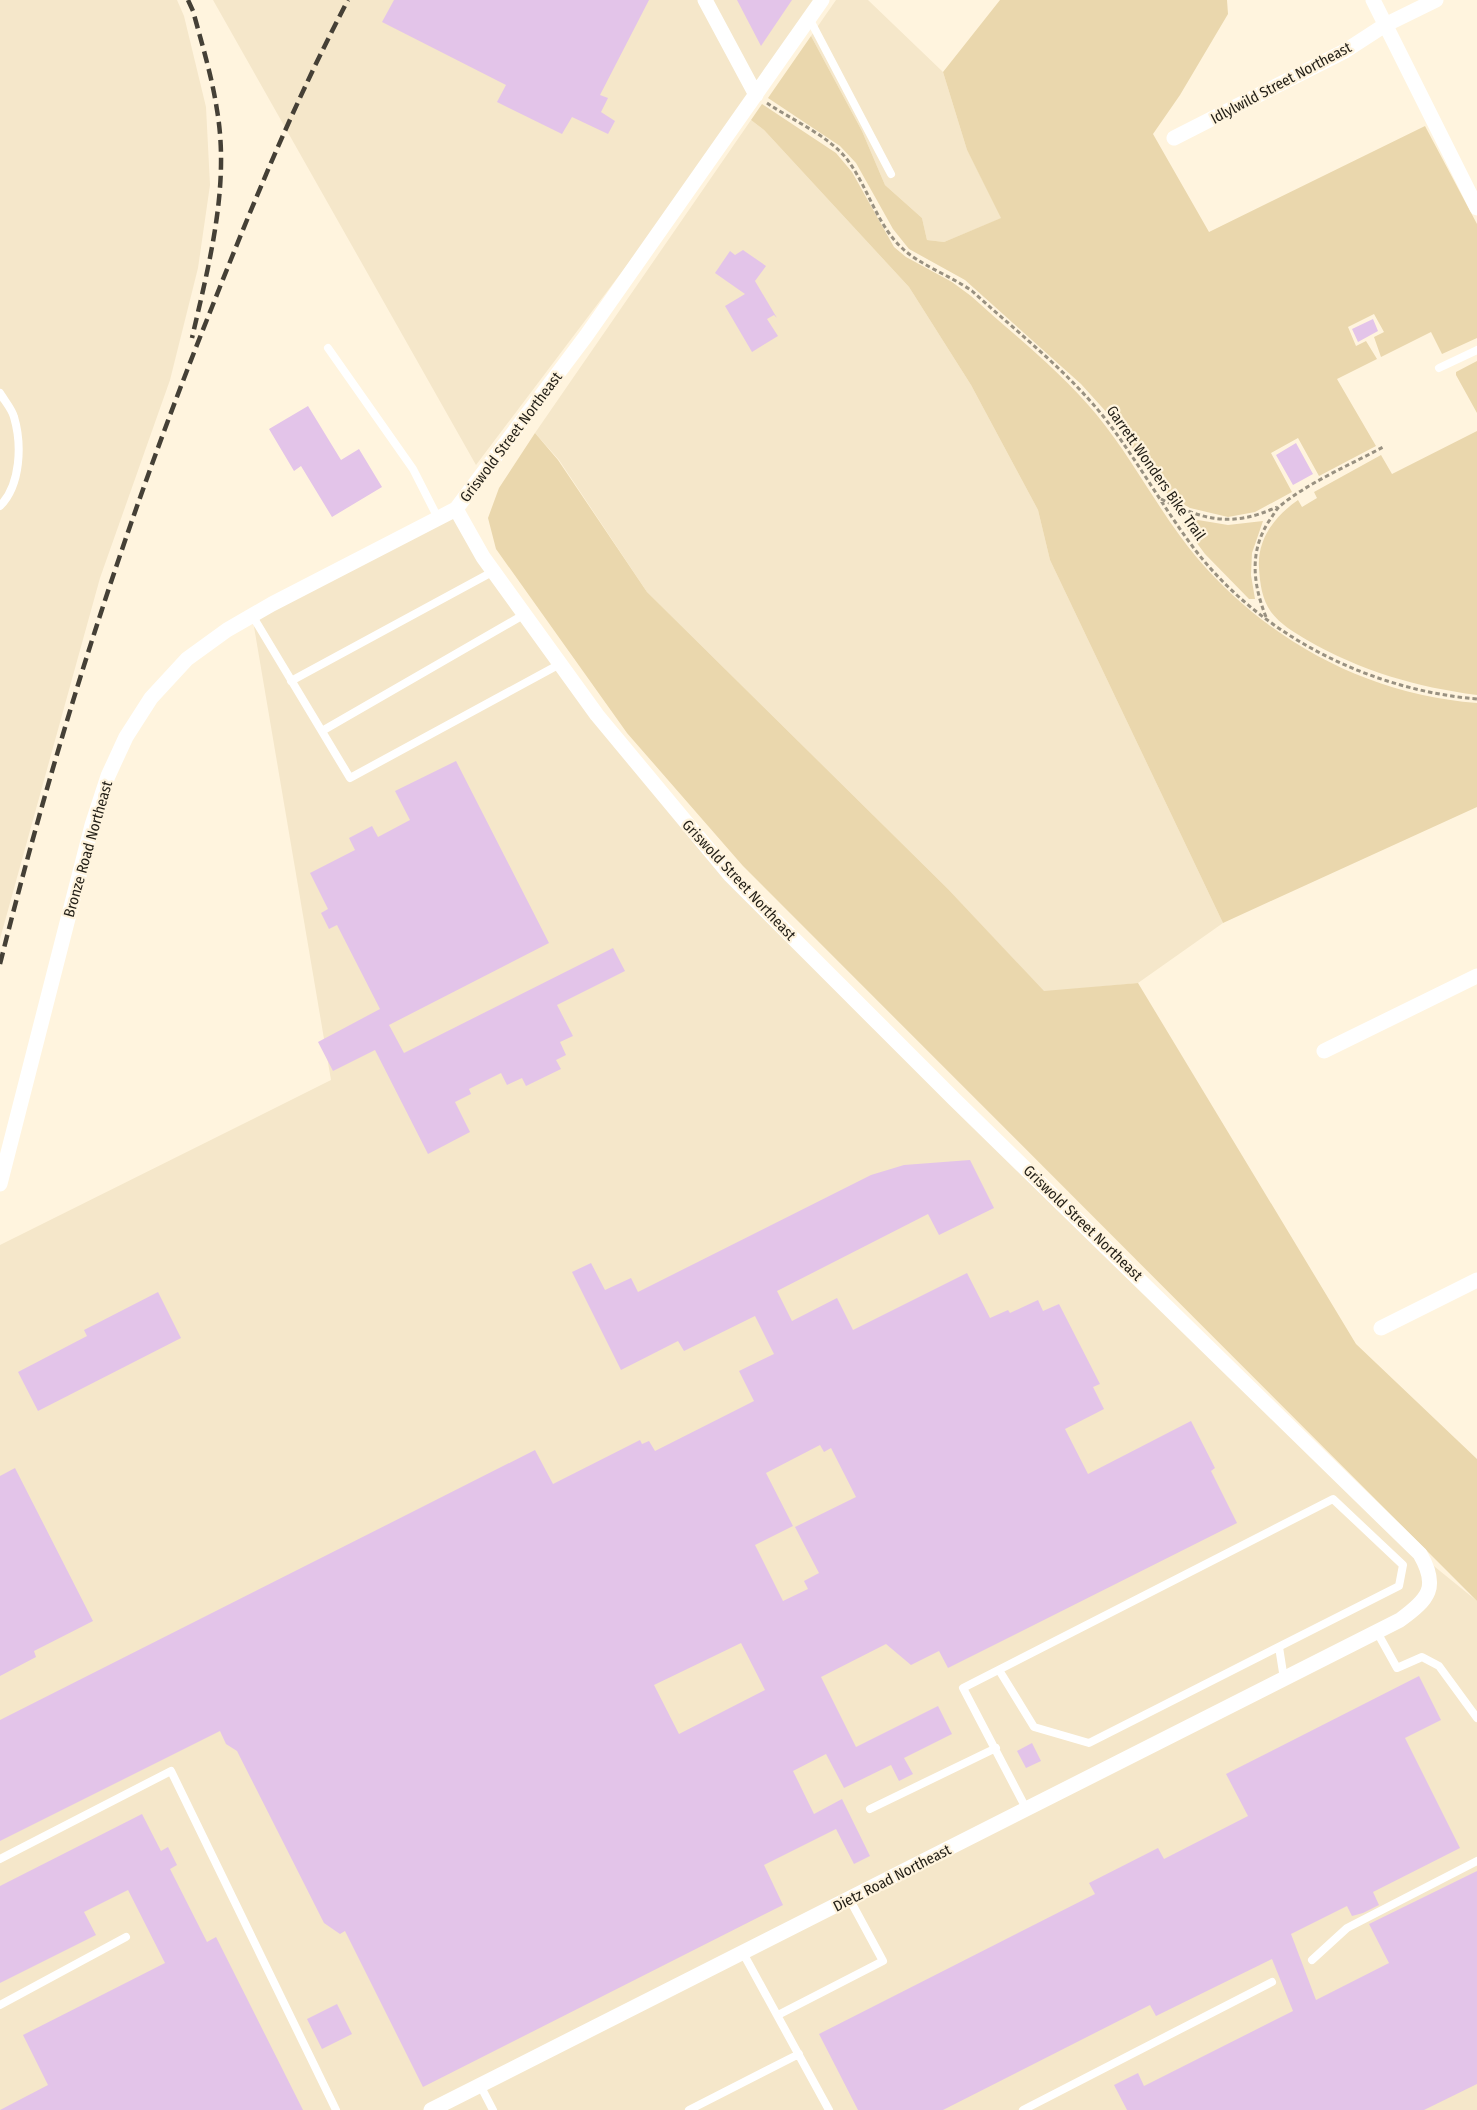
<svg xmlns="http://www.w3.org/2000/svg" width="1477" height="2110" font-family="'Fira Sans Condensed',sans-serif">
<rect width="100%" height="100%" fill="#fff4de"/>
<path fill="#f5e7ca" d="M0,0H177L184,16L206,107L210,185L198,268L170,380L100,578L0,939Z
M213,0H822L763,85L476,465Z
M836,0H868L943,72L967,150L1002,218L944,242L927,240L922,218L885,185L862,131L811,36Z
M751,120L764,130L909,287L971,385L1038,510L1050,560L1223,923L1138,983L1044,992L948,889L647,592L559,460L535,433Z
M456,509L483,557L730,875L1419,1554L1477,1601V2110H0V1245L331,1080L252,615Z"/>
<path fill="#ead7ad" d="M1000,0H1227L1228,14L1180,95L1153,134L1209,232L1425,126L1477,224V338L1442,354L1431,332L1381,357L1374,337L1384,332L1374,314L1348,327L1356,346L1366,341L1377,359L1337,379L1376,446L1319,476L1298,438L1271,453L1292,492L1255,512L1228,517L1190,508L1171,497L1156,482L1109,415L1081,384L965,280L909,249L893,229L856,163L840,146L768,98L811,36L862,131L885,185L922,218L927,240L944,242L1001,218L967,150L943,72Z
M762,104L836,153L852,172L894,247L906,257L952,282L971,296C1013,334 1060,371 1096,414C1134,460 1160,514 1198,559C1269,642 1369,695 1477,703V807L1223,923L1050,560L1038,510L971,385L909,287L764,130L751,120Z
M1477,361V413L1456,375V372Z
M1477,431V695C1416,687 1361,671 1307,640C1295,633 1280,624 1271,612C1262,599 1260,584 1259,568C1257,539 1275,516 1298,500L1302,507L1317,498L1314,492L1381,455L1392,474Z
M535,433L558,460L647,592L948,889L1044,991L1138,983L1356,1344L1477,1459V1601L743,866L627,733L496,549L488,518L499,488Z
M1186,518L1228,525L1263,521L1252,553L1251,575L1255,599H1249L1205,554L1182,523Z"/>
<path fill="#e3c4e9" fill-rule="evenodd" d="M394,0H649L600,95L608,98L601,112L615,121L608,134L572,117L562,134L497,102L506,85L382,22Z
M737,0H792L761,46Z
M743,250L766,266L755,281L777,318L774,315L767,319L778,336L752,352L725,306L745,294L715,273L730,251L735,255Z
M1373,319L1378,331L1358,342L1352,329Z
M308,406L341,460L359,449L382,487L332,517L301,466L294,471L269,429Z
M1296,443L1313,474L1293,485L1276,455Z
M456,761L549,943L389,1025L404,1053L613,948L625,971L557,1005L573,1036L560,1042L566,1055L556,1060L561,1069L526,1086L522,1078L507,1085L501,1073L469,1089L471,1094L455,1102L470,1132L428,1154L375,1050L333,1071L318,1042L380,1009L337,925L329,929L321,913L328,909L310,873L355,850L349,838L372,826L378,837L410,820L395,791Z
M970,1160L994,1208L939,1235L928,1214L777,1291L792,1321L837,1298L853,1330L967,1273L990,1318L1008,1310L1010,1313L1038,1300L1043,1311L1059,1304L1100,1384L1093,1387L1104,1409L1065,1429L1088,1474L1191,1421L1215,1468L1211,1471L1237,1523L948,1668L939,1651L911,1665L886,1644L821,1677L856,1747L938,1706L952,1734L904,1758L913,1774L899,1781L891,1765L844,1788L826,1754L793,1771L814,1814L842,1799L870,1856L854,1864L836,1829L764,1865L783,1905L423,2087L345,1931L340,1934L324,1923L237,1751L226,1744L220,1731L0,1841V1720L535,1450L553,1484L640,1440L642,1444L649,1441L655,1451L754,1401L739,1371L774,1354L755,1316L684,1351L678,1341L621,1370L572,1272L591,1263L605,1290L631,1278L638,1292L871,1175L904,1165ZM820,1445L824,1452L831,1448L856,1497L795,1527L819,1573L804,1581L808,1589L783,1601L755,1545L793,1526L766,1473ZM741,1643L765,1690L679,1734L654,1685Z
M158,1292L181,1338L38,1411L18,1372L87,1336L84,1330Z
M15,1468L93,1621L34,1651L36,1657L0,1676V1476Z
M1419,1676L1441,1720L1405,1738L1460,1848L1373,1892L1379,1905L1363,1913L1352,1916L1347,1906L1291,1934L1316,2000L1389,1963L1369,1924L1477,1871V2084L1424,2110H1127L1114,2085L1138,2073L1144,2086L1293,2011L1272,1959L1156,2016L1150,2005L943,2110H858L819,2034L1095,1894L1089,1883L1158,1848L1164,1859L1248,1816L1226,1774Z
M1032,1743L1041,1761L1026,1768L1017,1751Z
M142,1814L161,1851L168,1847L177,1865L170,1869L207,1942L216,1937L303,2110H0L48,2085L23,2035L165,1963L128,1890L84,1912L96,1935L0,1983V1886Z
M337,2004L352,2034L322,2049L307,2019Z"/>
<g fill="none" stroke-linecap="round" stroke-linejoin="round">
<path stroke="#999181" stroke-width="3" stroke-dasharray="4.5 3" stroke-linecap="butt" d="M767,103C792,120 827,135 846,158C868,186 876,224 902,248C918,264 951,276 972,291C1016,331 1066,370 1103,416C1137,459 1163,508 1196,551C1262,636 1370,690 1477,699
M1161,499C1204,520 1231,528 1277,507
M1266,617C1253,584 1249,552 1269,521C1273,516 1276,509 1280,506C1309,482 1352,464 1385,446"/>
<path stroke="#fff" stroke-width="8" d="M809,18L891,174
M328,348L413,469L438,518
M1439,368L1477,350
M0,393C4,400 12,409 14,417C22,444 21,485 0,506
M252,615L350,778L560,664
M291,681L494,571
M322,731L525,614
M1377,1632L1397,1668L1422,1657L1439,1666L1477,1718
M1279,1647L1284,1679
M999,1670L1034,1727L1089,1743L1399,1586L1403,1565L1333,1499L963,1688L1027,1810
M870,1809L996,1748
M0,1859L171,1771L336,2110
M743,1953L829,2110
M1312,1960L1347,1928L1477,1861
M0,2005L126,1937
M778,2015L883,1961L850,1900
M480,2085L493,2110
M689,2110L799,2054
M1023,2110L1272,1982"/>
<path stroke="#fff" stroke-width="15" d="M705,0L756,95
M1373,0L1477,208
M1174,138L1345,51L1385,25L1436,0
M1324,1051L1477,976
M0,1184L92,825L108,776L126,737L151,698L187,659L227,630L272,604L456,509L586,336L822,0
M1381,1328L1477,1280
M431,2110L1400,1620C1429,1599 1439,1587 1420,1554L955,1100L730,875L597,715L483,557L456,509"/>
<path stroke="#454036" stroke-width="4.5" stroke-dasharray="12 6" stroke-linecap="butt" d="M188,0L193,11C202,44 212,77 217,110C230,186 209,264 192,338
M0,964C56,740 126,521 212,307C253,203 296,99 348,0"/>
</g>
<g text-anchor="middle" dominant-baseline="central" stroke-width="4.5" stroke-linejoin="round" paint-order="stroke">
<g font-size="15" fill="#221e16" stroke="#fff4de">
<text transform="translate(1281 83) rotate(-28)">Idlylwild Street Northeast</text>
<text transform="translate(511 437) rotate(-53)">Griswold Street Northeast</text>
<text transform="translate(1156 473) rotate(55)">Garrett Wonders Bike Trail</text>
<text transform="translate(88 849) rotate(-74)">Bronze Road Northeast</text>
<text transform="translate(739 880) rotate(47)">Griswold Street Northeast</text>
<text transform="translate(1083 1223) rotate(44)">Griswold Street Northeast</text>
<text transform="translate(892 1878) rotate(-27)">Dietz Road Northeast</text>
</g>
</g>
</svg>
